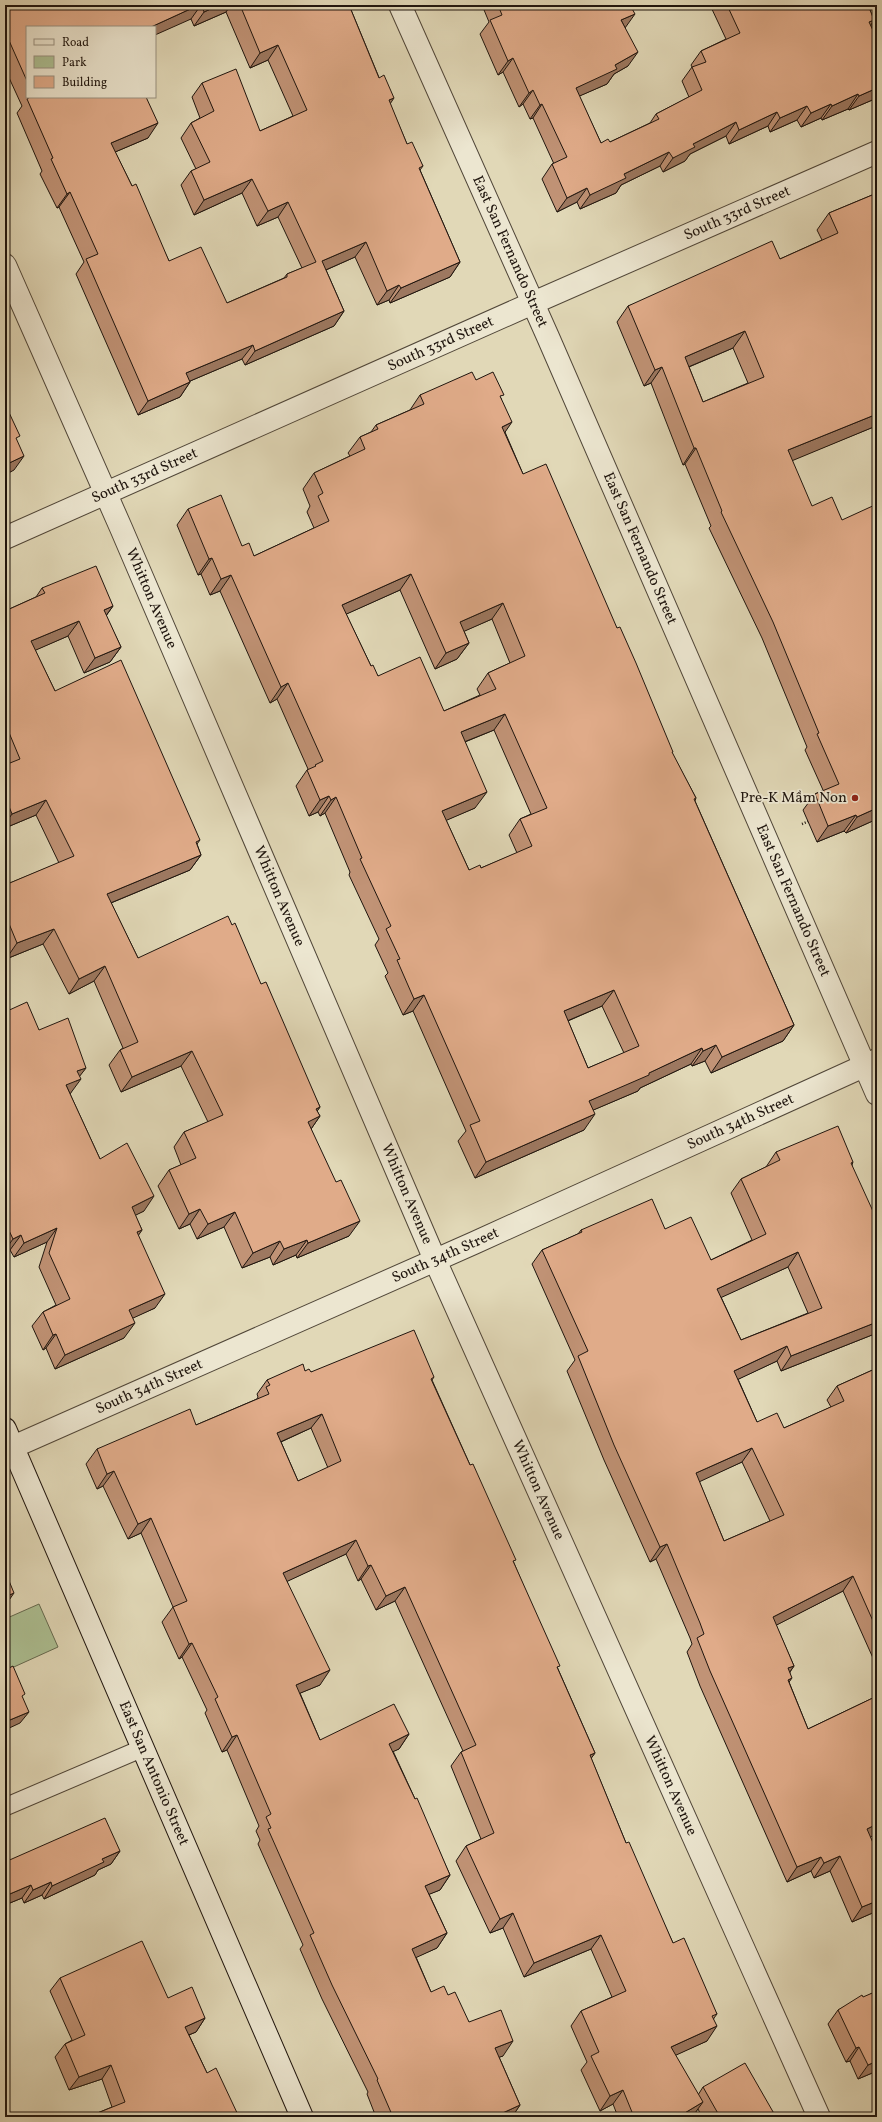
<svg xmlns="http://www.w3.org/2000/svg" width="882" height="2122" font-family="Vollkorn,serif">
<rect width="100%" height="100%" fill="#e1d8b7"/>
<filter id="stains"><feTurbulence type="fractalNoise" baseFrequency=".005" numOctaves="4"/><feColorMatrix values="0 0 0 0 .2 0 0 0 0 .09 0 0 0 0 .02 0 0 0 .5 -.17"/></filter>
<radialGradient id="worn" r=".72"><stop offset=".6" stop-color="#630" stop-opacity="0"/><stop offset="1" stop-color="#630" stop-opacity=".3"/></radialGradient>
<path fill="#adc093" stroke="#666a50" d="M39,1604L58,1647L5,1671V1619Z"/>
<g fill="none" stroke-linecap="round" stroke-linejoin="round">
<g stroke="#504638" stroke-width="19">
<path id="lane" d="M5,1807L143,1748"/>
</g>
<g stroke="#504638" stroke-width="24">
<g id="street">
<path id="s1" d="M400,5L548,337L877,1094"/>
<path id="s2" d="M5,265L121,528L435,1260L819,2117"/>
<path id="s3" d="M5,538L533,303L877,152"/>
<path id="s4" d="M5,1448L13,1447L56,1428L474,1243L877,1060"/>
</g>
</g>
<g stroke="#1f150e" stroke-width="24">
<g id="secondary">
<path id="s5" d="M5,1429L302,2117"/>
</g>
</g>
<path stroke="#1f150e" stroke-width="2.5" stroke-dasharray="1 2" stroke-linecap="butt" d="M802,824L811,820"/>
<use href="#lane" stroke="#ece6d0" stroke-width="17"/>
<use href="#street" stroke="#ece6d0" stroke-width="22"/>
<use href="#secondary" stroke="#ece6d0" stroke-width="22"/>
</g>
<path fill="#c19376" stroke="#1f150e" fill-rule="evenodd" d="M5,5H349L390,104L407,144L423,166L420,170L460,262L450,277L390,303L389,300L377,305L355,257L326,270L344,311L334,326L245,365L242,359L190,381V382L180,397L138,415L76,274L84,262L59,207L57,208L40,174L42,171L17,113L22,106L5,69ZM226,12L250,68L268,60L293,116L260,131L202,83L192,97L200,118L191,123L181,138L196,169L191,171L181,185L194,215L242,193L257,226L278,217L302,268L287,274L284,278L227,303L169,261L132,186L115,152L148,138L146,97H27V27L191,19L194,26Z
M482,5H630L625,28L628,66L614,74L607,84L579,96L601,143L610,142L650,123L656,114L689,97L682,81L692,67L691,65L701,51L726,39L710,5H868L874,20L871,25L877,39V98L849,110L848,109L822,120L821,118L801,127L797,120L770,132L768,126L729,144L726,136L690,154L685,161L663,172L660,166L621,185L616,193L580,209L577,202L557,212L542,179L552,164H554L533,118L530,119L523,104L519,107L503,72L498,75L480,34L489,22Z
M877,193V428L876,426L792,460L877,819L846,833L844,831L817,842L803,810L815,794L823,790L805,750L807,747L762,638L709,528L711,526L685,464L683,465L651,383L644,386L617,322L628,306L780,259L822,240L817,230L829,213ZM733,348L748,383L703,402L689,367Z
M476,380L501,398L505,432L523,474L617,628L672,753L696,798L695,801L794,1025L783,1041L711,1073L705,1061L692,1066L691,1064L640,1088L638,1091L593,1110L584,1130L475,1178L458,1141L466,1131L413,1011L403,1015L385,976L388,973L375,945L379,939L349,875L350,872L325,813L320,816L318,812L309,816L296,786L307,770L308,769L277,699L270,703L220,591L210,595L201,574L198,575L177,525L188,509L242,546L254,556L314,528L307,512L310,506L303,489L314,473L350,456L348,453L360,437L371,432L376,425L410,410L420,395ZM400,590L435,669L457,659L469,643L464,631L492,619L510,663L488,673L477,689L480,695L444,711L378,676L371,666L346,614ZM494,730L531,814L520,819L509,835L517,853L481,868L469,870L446,820L475,808L465,742ZM602,1006L624,1053L588,1068L568,1021Z
M42,588L113,606L106,616L121,647L110,662L84,673L68,636L35,650L55,691L200,840L197,844L201,855L190,870L111,903L138,958L261,984L320,1107L317,1111L320,1116L311,1129L349,1236L297,1258L296,1255L273,1265L270,1257L242,1268L224,1227L197,1239L190,1224L179,1229L158,1186L169,1170L181,1165L174,1147L184,1132L208,1122L181,1066L121,1092L109,1065L120,1050L123,1048L94,981L69,994L43,944L6,959L5,955V885L59,863L36,815L5,828V765H6L5,763V611L36,597Z
M877,923V930L875,926Z
M5,1012L39,1030L86,1068L79,1076L70,1094L100,1159L144,1211L135,1215L142,1230L138,1235L155,1308L132,1318L124,1338L55,1369L46,1348L43,1350L32,1326L43,1312L56,1305L39,1267L47,1242L14,1257L10,1250L5,1252Z
M776,1152L853,1162L852,1165L877,1333L781,1371L777,1361L738,1379L757,1422L784,1428L831,1407L827,1400L837,1386L877,1368V1667L843,1591L776,1625L794,1666L790,1672L789,1682L808,1729L877,1696V1834L870,1837L877,1852V1911L852,1922L830,1871L814,1878L811,1871L787,1882L700,1686L687,1652L692,1644L690,1638L656,1559L650,1562L604,1460L567,1371L575,1360L532,1264L542,1250L578,1234L581,1230L665,1229L711,1260L752,1240L731,1193L741,1179L766,1167ZM788,1267L808,1313L741,1340L721,1297ZM742,1462L770,1521L724,1541L699,1481Z
M305,1371L311,1372L434,1377L432,1380L514,1563L558,1669L595,1753L591,1758L626,1843L673,1943L717,2014L714,2018L707,2041L675,2055L698,2095L703,2087L776,2117H702L698,2109L692,2117H618L613,2104L600,2111L581,2070L587,2062L571,2026L581,2011L612,1997L591,1949L524,1977L503,1928L490,1933L456,1861L466,1846L481,1839L451,1766L461,1752L463,1751L395,1601L376,1610L361,1579L358,1581L346,1554L287,1581L320,1685L300,1693L320,1740L409,1734L399,1749L393,1751L450,1875L440,1890L429,1894L447,1933L437,1948L416,1957L431,1992L448,1995L469,2022L503,2056L499,2057L520,2105L512,2117H376L367,2094L368,2092L322,1999L300,1949L303,1945L258,1844L260,1840L256,1831L259,1826L227,1750L222,1752L205,1713L207,1710L182,1657L179,1659L162,1622L173,1607L141,1533L128,1539L103,1486L97,1489L86,1464L97,1449L196,1425L257,1399L258,1397L257,1394L267,1380ZM311,1428L328,1468L298,1481L281,1442Z
M120,1851L111,1864L98,1870L95,1875L44,1899L42,1895L24,1903L22,1898L5,1905V1862Z
M60,1978L168,1998L205,2018L196,2032L189,2035L207,2073L239,2117H93L95,2114L112,2107L102,2079L69,2090L55,2057L65,2044L72,2040L50,1991Z
M877,1991V2071L858,2079L850,2061L846,2062L828,2024L838,2010Z"/>
<path fill="#9d7860" stroke="#1f150e" d="M199,5H201L191,19L155,35V27H151Z
M219,5H231L226,12L194,26L204,12Z
M635,14L625,28L621,20Z
M874,20L865,34L869,22Z
M278,45L268,60L250,68L260,53Z
M638,52L628,66L614,74L607,84L566,102L576,88L615,65Z
M513,58L503,72L498,75L508,61Z
M877,88V98L849,110L859,96Z
M533,90L523,104L519,107L529,93Z
M858,94L848,109L822,120L832,106Z
M394,98L384,113L389,100Z
M542,104L533,118L530,119L540,105Z
M831,104L821,118L801,127L811,113Z
M807,106L797,120L770,132L780,118Z
M777,112L768,126L729,144L739,130Z
M736,122L726,136L690,154L685,161L663,172L673,158L693,144Z
M158,123L148,138L101,158L111,143Z
M669,152L660,166L621,185L616,193L580,209L590,195L624,174Z
M252,179L242,193L194,215L204,200Z
M587,188L577,202L557,212L567,198Z
M70,192L59,207L57,208L67,194Z
M288,202L278,217L257,226L268,211Z
M366,242L355,257L312,276L322,261Z
M460,262L450,277L390,303L401,288Z
M399,285L389,300L377,305L387,291Z
M344,311L334,326L245,365L255,351Z
M745,331L733,348L674,373L685,357Z
M253,345L242,359L176,387L186,373Z
M662,367L651,383L644,386L655,370Z
M190,382L180,397L138,415L148,401Z
M877,414V425L876,426L777,467L788,450Z
M512,422L501,438L502,427Z
M694,448H696L685,464L683,465Z
M24,456L14,470L5,475V465Z
M212,558L201,574L198,575L209,559Z
M411,574L400,590L331,621L342,605Z
M231,575L220,591L210,595L221,579Z
M503,603L492,619L449,638L460,622Z
M113,606L102,621L104,610Z
M79,621L68,636L20,657L31,641Z
M469,643L457,659L435,669L446,653Z
M121,647L110,662L84,673L95,658Z
M288,683L277,699L270,703L281,687Z
M505,714L494,730L449,748L461,732Z
M487,792L475,808L431,827L442,811Z
M329,796L318,812L309,816L320,800Z
M336,797L325,813L320,816L331,800Z
M46,800L36,815L5,828V824L12,814Z
M877,808V819L846,833L857,817Z
M856,815L844,831L817,842L828,826Z
M201,855L190,870L96,909L107,894Z
M54,929L43,944L6,959L17,943Z
M105,966L94,981L69,994L79,979Z
M614,990L602,1006L553,1027L564,1011Z
M424,995L413,1011L403,1015L414,999Z
M794,1025L783,1041L711,1073L722,1057Z
M716,1045L705,1061L692,1066L703,1051Z
M702,1048L691,1064L640,1088L638,1091L577,1117L589,1101Z
M192,1051L181,1066L121,1092L132,1077Z
M86,1068L76,1081L81,1079L70,1094L66,1085L77,1071Z
M320,1107L311,1120L320,1116L309,1132L297,1137L316,1109Z
M595,1114L584,1130L475,1178L486,1162Z
M154,1196L144,1211L122,1222L132,1207Z
M200,1209L190,1224L179,1229L189,1214Z
M235,1212L224,1227L197,1239L208,1224Z
M360,1221L349,1236L297,1258L308,1243Z
M57,1228L47,1242L14,1257L24,1243Z
M142,1230L132,1245L137,1232Z
M21,1235L10,1250L5,1252V1250L13,1239Z
M307,1240L296,1255L273,1265L284,1249Z
M280,1241L270,1257L242,1268L253,1253Z
M798,1252L788,1267L707,1304L717,1289Z
M165,1294L155,1308L118,1325L129,1310Z
M877,1322V1333L781,1371L791,1356Z
M135,1323L124,1338L55,1369L65,1355Z
M56,1334L46,1348L43,1350L53,1335Z
M787,1346L777,1361L724,1386L734,1371Z
M322,1414L311,1428L267,1448L277,1433Z
M752,1448L742,1462L686,1488L696,1473Z
M114,1471L103,1486L97,1489L107,1474Z
M151,1518L141,1533L128,1539L138,1524Z
M356,1540L346,1554L273,1588L283,1573Z
M667,1544L656,1559L650,1562L660,1547Z
M371,1565L361,1579L358,1581L368,1566Z
M853,1576L843,1591L763,1632L773,1617Z
M405,1587L395,1601L376,1610L386,1596Z
M14,1593L5,1606V1597Z
M192,1643L182,1657L179,1659L189,1644Z
M794,1666L784,1680L788,1668Z
M330,1670L320,1685L286,1699L296,1685Z
M792,1678L782,1692L788,1680Z
M29,1712L20,1723L5,1730V1722Z
M409,1734L399,1749L379,1758L389,1744Z
M237,1735L227,1750L222,1752L232,1737Z
M595,1753L585,1767L590,1755Z
M877,1824V1834L857,1843L867,1829Z
M120,1851L111,1864L98,1870L95,1875L44,1899L52,1886L102,1859Z
M840,1856L830,1871L814,1878L824,1863Z
M821,1857L811,1871L787,1882L797,1867Z
M450,1875L440,1890L415,1900L425,1886Z
M51,1882L42,1895L24,1903L33,1890Z
M31,1885L22,1898L5,1905V1896Z
M877,1901V1911L852,1922L862,1907Z
M513,1913L503,1928L490,1933L500,1919Z
M447,1933L437,1948L402,1964L412,1949Z
M601,1935L591,1949L524,1977L534,1963Z
M205,2018L196,2032L176,2040L185,2027Z
M717,2026L707,2041L661,2062L671,2047Z
M513,2041L503,2056L485,2062L495,2048Z
M859,2047L850,2061L846,2062L856,2048Z
M877,2061V2071L858,2079L868,2065Z
M111,2065L102,2079L69,2090L79,2077Z
M623,2090L613,2104L600,2111L610,2096Z
M703,2102L692,2117H678Z
M520,2105L512,2117H494Z"/>
<path fill="#e0ab89" stroke="#1f150e" fill-rule="evenodd" d="M5,5H199L151,27H27V81L7,36H5Z
M202,5H219L204,12Z
M240,5H349L379,78L384,75L394,98L389,100L407,144L412,142L423,166L419,168L460,262L401,288L399,285L387,291L366,242L322,261L344,311L255,351L253,345L186,373L190,382L148,401L86,259L98,254L70,192L67,194L51,159L53,158L27,99L30,97H146L158,123L111,143L132,186L136,184L169,261L201,247L227,303L287,277V274L316,262L288,202L268,211L252,179L204,200L191,171L210,162L191,123L214,111L202,83L236,69L260,131L307,110L278,45L260,53Z
M498,5H630L635,14L621,20L638,52L615,65L617,69L576,88L601,143L608,139L610,142L659,119L656,114L702,90L692,67L706,62L701,51L740,33L727,5H868L874,20L869,22L877,39V88L859,96L858,94L832,106L831,104L811,113L807,106L780,118L777,112L739,130L736,122L693,144L695,147L673,158L669,152L624,174L626,178L590,195L587,188L567,198L552,164L567,157L542,104L540,105L533,90L529,93L513,58L508,61L490,20L502,15Z
M877,193V414L788,450L812,506L832,497L842,520L877,504V808L857,817L856,815L828,826L815,794L839,784L817,734L819,733L773,622L721,512L722,511L696,448H694L662,367L655,370L628,306L772,241L780,259L838,233L829,213ZM745,331L764,377L703,402L685,357Z
M472,372L476,380L493,372L504,395L500,396L512,422L502,427L523,474L546,464L617,628L620,627L636,663L673,752H672L696,798L694,799L794,1025L722,1057L716,1045L703,1051L702,1048L649,1073V1075L589,1101L595,1114L486,1162L470,1125L480,1121L424,995L414,999L397,960L400,959L386,929L391,926L360,859L362,858L336,797L331,800L329,796L320,800L307,770L316,766L315,765L323,761L288,683L281,687L231,575L221,579L212,558L209,559L188,509L221,495L242,546L249,543L254,556L329,521L318,496L323,493L314,473L365,449L360,437L378,429L376,425L424,404L420,395ZM411,574L446,653L469,643L460,622L503,603L525,656L488,673L496,689L444,711L420,657L378,676L373,665L371,666L342,605ZM505,714L547,808L520,819L532,846L481,868L480,865L469,870L442,811L487,792L461,732ZM614,990L639,1046L588,1068L564,1011Z
M5,404L20,436L16,438L24,456L5,465Z
M96,566L113,606L104,610L121,647L95,658L79,621L31,641L55,691L121,660L200,840L196,842L201,855L107,894L138,958L228,916L232,925L235,923L261,984L266,982L320,1107L316,1109L320,1116L308,1122L336,1182L341,1180L360,1221L308,1243L307,1240L284,1249L280,1241L253,1253L235,1212L208,1224L200,1209L189,1214L169,1170L196,1158L184,1132L223,1115L192,1051L132,1077L120,1050L138,1042L105,966L79,979L54,929L17,943L5,914V885L74,856L46,800L12,814L6,799H5V765L20,759L5,723V611L45,593L42,588Z
M27,1002L39,1030L68,1018L86,1068L77,1071L81,1079L66,1085L100,1159L127,1143L154,1196L132,1207L142,1230L137,1232L165,1294L129,1310L135,1323L65,1355L56,1334L53,1335L43,1312L70,1299L49,1253L57,1228L24,1243L21,1235L13,1239L5,1222V1139L6,1138L5,1137V1012Z
M838,1126L853,1162L851,1163L877,1220V1322L791,1356L787,1346L734,1371L757,1422L777,1413L784,1428L844,1401L837,1386L877,1368V1630L853,1576L773,1617L794,1666L788,1668L792,1678L788,1680L808,1729L877,1696V1824L867,1829L877,1852V1901L862,1907L840,1856L824,1863L821,1857L797,1867L710,1671L697,1638L704,1634L700,1623L667,1544L660,1547L614,1445L578,1356L588,1351L542,1250L582,1232L581,1230L652,1199L665,1229L691,1217L711,1260L766,1234L741,1179L780,1160L776,1152ZM798,1252L822,1308L741,1340L717,1289ZM752,1448L784,1515L724,1541L696,1473Z
M414,1330L434,1377L431,1379L470,1465L473,1464L516,1560L513,1561L560,1666L557,1667L595,1753L590,1755L626,1843L629,1842L673,1943L684,1938L717,2014L712,2016L717,2026L671,2047L703,2102L678,2117H634L623,2090L610,2096L591,2056L599,2052L581,2011L626,1991L601,1935L534,1963L513,1913L500,1919L466,1846L494,1833L461,1752L476,1745L405,1587L386,1596L371,1565L368,1566L356,1540L283,1573L330,1670L296,1685L320,1740L394,1704L409,1734L389,1744L415,1799L417,1798L450,1875L425,1886L447,1933L412,1949L431,1992L444,1986L448,1995L455,1992L469,2022L501,2010L513,2041L495,2048L520,2105L494,2117H393L377,2080L378,2079L332,1985L310,1935L314,1933L268,1829L271,1828L266,1817L271,1814L237,1735L232,1737L215,1699L218,1697L192,1643L189,1644L173,1607L187,1601L151,1518L138,1524L114,1471L107,1474L97,1449L190,1409L196,1425L269,1394L266,1387L270,1385L267,1380L303,1364L305,1371L309,1369L311,1372ZM322,1414L341,1461L298,1481L277,1433Z
M5,1571L14,1593L5,1597Z
M13,1666L25,1694L22,1696L29,1712L5,1722V1670Z
M105,1818L120,1851L102,1859L104,1862L52,1886L51,1882L33,1890L31,1885L5,1896V1862Z
M142,1941L168,1998L192,1987L205,2018L185,2027L207,2073L216,2068L239,2117H96L95,2114L125,2102L111,2065L79,2077L65,2044L85,2035L60,1978Z
M877,1991V2061L868,2065L859,2047L856,2048L838,2010L862,1995L863,1997Z
M745,2063L776,2117H720L703,2087Z"/>
<circle fill="#8f2418" stroke="#ece6d0" stroke-width="1.5" cx="855" cy="798" r="4"/>
<g text-anchor="middle" dominant-baseline="central" stroke-width="3.5" stroke-linejoin="round" paint-order="stroke">
<g font-size="15" fill="#1f150e" stroke="#ece6d0">
<text stroke="none"><textPath href="#s3" startOffset="801">South 33rd Street</textPath></text>
<text stroke="none"><textPath href="#s1" startOffset="270">East San Fernando Street</textPath></text>
<text stroke="none"><textPath href="#s3" startOffset="477">South 33rd Street</textPath></text>
<text stroke="none"><textPath href="#s3" startOffset="153">South 33rd Street</textPath></text>
<text stroke="none"><textPath href="#s1" startOffset="594">East San Fernando Street</textPath></text>
<text stroke="none"><textPath href="#s2" startOffset="364">Whitton Avenue</textPath></text>
<text stroke="none"><textPath href="#s2" startOffset="688">Whitton Avenue</textPath></text>
<text stroke="none"><textPath href="#s1" startOffset="978">East San Fernando Street</textPath></text>
<text stroke="none"><textPath href="#s4" startOffset="805">South 34th Street</textPath></text>
<text stroke="none"><textPath href="#s2" startOffset="1012">Whitton Avenue</textPath></text>
<text stroke="none"><textPath href="#s4" startOffset="481">South 34th Street</textPath></text>
<text stroke="none"><textPath href="#s4" startOffset="157">South 34th Street</textPath></text>
<text stroke="none"><textPath href="#s2" startOffset="1336">Whitton Avenue</textPath></text>
<text stroke="none"><textPath href="#s5" startOffset="375">East San Antonio Street</textPath></text>
<text stroke="none"><textPath href="#s2" startOffset="1660">Whitton Avenue</textPath></text>
</g>
<g font-size="15" fill="#1f150e" stroke="#ece6d0" text-anchor="end">
<text x="847" y="798">Pre-K Mầm Non</text>
</g>
</g>
<rect width="882" height="2122" fill="none" stroke="#e1d8b7" stroke-width="20"/>
<rect x="6" y="6" width="870" height="2110" fill="none" stroke="#1f150e" stroke-width="2"/>
<rect x="10" y="10" width="862" height="2102" fill="none" stroke="#1f150e"/>
<rect x="26" y="26" width="130" height="72" fill="#ece6d0" stroke="#9a9282"/>
<rect x="34" y="39" width="20" height="6" fill="#ece6d0" stroke="#9a9282"/>
<text x="62" y="46" font-size="12" fill="#1f150e">Road</text>
<rect x="34" y="56" width="20" height="12" fill="#adc093" stroke="#9a9282"/>
<text x="62" y="66" font-size="12" fill="#1f150e">Park</text>
<rect x="34" y="76" width="20" height="12" fill="#e0ab89" stroke="#9a9282"/>
<text x="62" y="86" font-size="12" fill="#1f150e">Building</text>
<rect width="100%" height="100%" filter="url(#stains)"/>
<rect width="100%" height="100%" fill="url(#worn)"/>
</svg>
